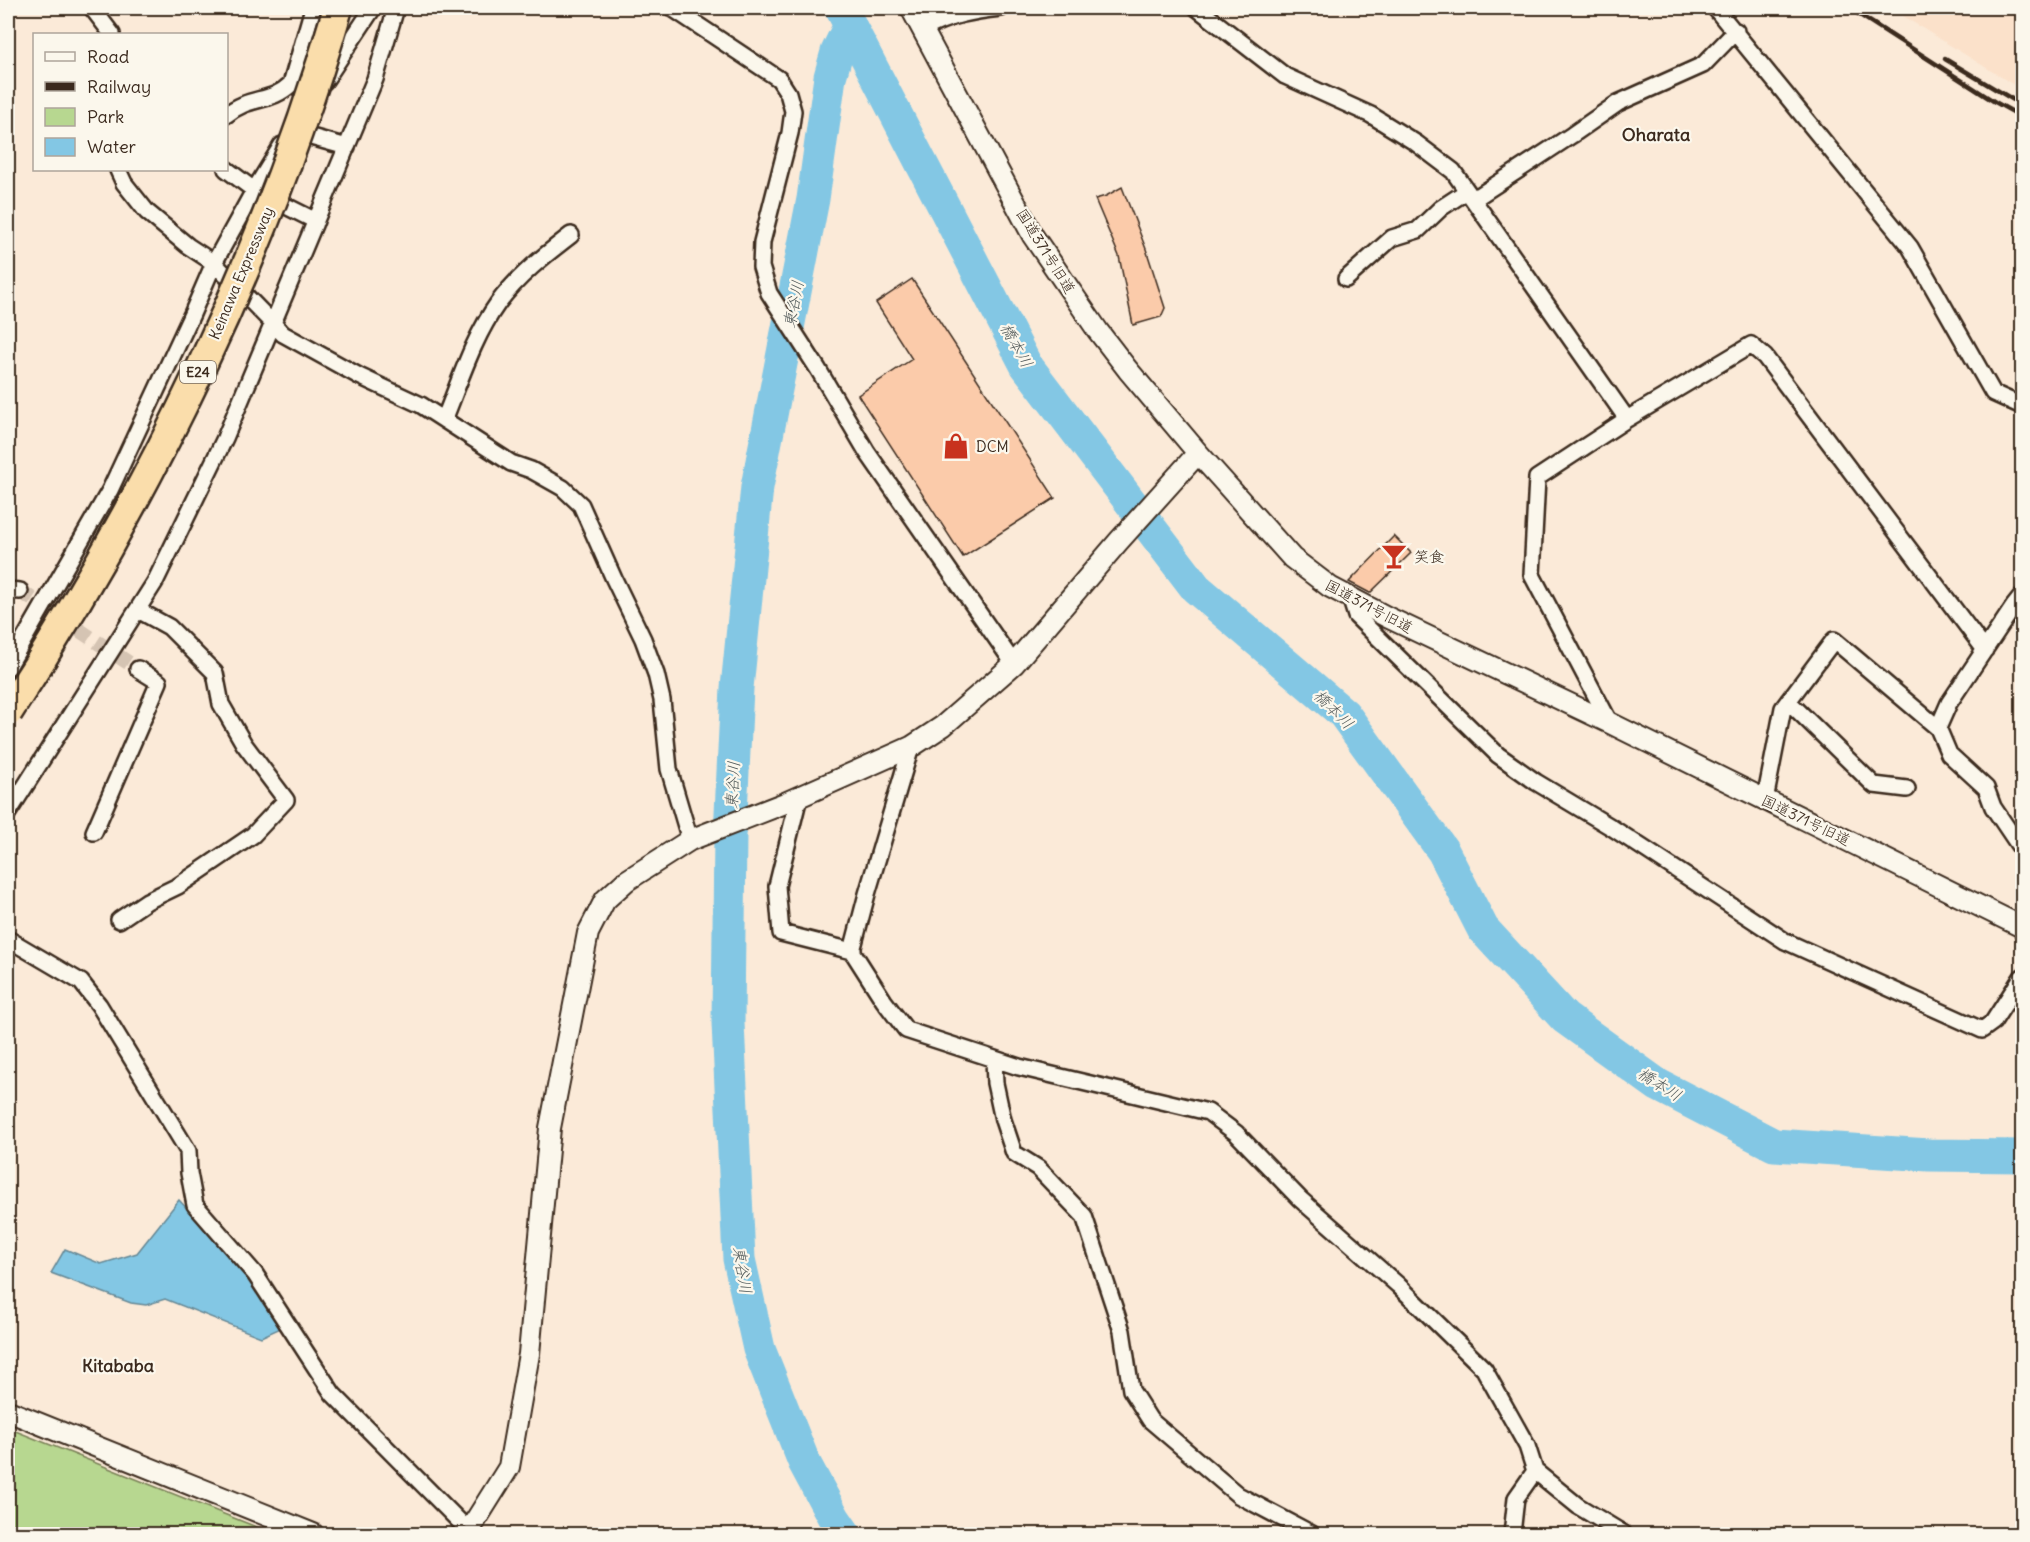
<svg xmlns="http://www.w3.org/2000/svg" width="2030" height="1542" font-family="Delius,'Klee One',sans-serif">
<rect width="100%" height="100%" fill="#fbead8"/>
<filter id="ink" filterUnits="userSpaceOnUse"><feTurbulence type="fractalNoise" baseFrequency=".0167" numOctaves="2"/><feDisplacementMap in="SourceGraphic" scale="12" xChannelSelector="R" yChannelSelector="G"/><feConvolveMatrix kernelMatrix="1 2 1 2 8 2 1 2 1" color-interpolation-filters="sRGB"/></filter>
<g filter="url(#ink)">
<path fill="#fbe1ca" d="M1890,8H2022V91V90Z"/>
<path fill="#b7d790" stroke="#798057" stroke-width="1.5" d="M8,1428L274,1534H8Z"/>
<path fill="#83c7e4" stroke="#668895" stroke-width="1.5" d="M179,1200L242,1268L283,1327L261,1337L165,1299L146,1305L131,1303L51,1273L65,1249L101,1264L137,1253Z"/>
<g fill="none" stroke-linecap="round" stroke-linejoin="round">
<path stroke="#83c7e4" stroke-width="33" d="M841,8L1026,365L1196,588L1344,714L1443,851L1483,929L1565,1018L1658,1085L1774,1145L1929,1155L2022,1156
M845,1534L834,1518L804,1462L759,1349L739,1259L728,1023L730,834L737,688L757,487L813,199L830,77L837,52L850,25"/>
</g>
<path fill="#fbcbaa" stroke="#3b2a1e" stroke-width="1.5" d="M1122,187L1146,249L1165,308L1161,317L1133,325L1119,256L1095,199L1106,196Z
M912,279L1055,498L963,557L858,395L912,359L876,303Z
M1394,536L1411,553L1370,593L1349,582Z"/>
<g fill="none" stroke-linecap="round" stroke-linejoin="round">
<path stroke="#d5c4b3" stroke-width="15" stroke-dasharray="15 8" stroke-linecap="butt" d="M20,591L138,669"/>
<g stroke="#3b2a1e" stroke-width="20">
<path id="minor" d="M92,8L112,34
M672,8L779,79L788,93L793,111L790,133L762,242L761,267L769,293L818,369L867,452L1014,664
M1197,8L1285,76L1371,115L1416,143L1453,171L1627,419
M1715,8L1910,247L1993,393L2022,406
M924,29C950,15 973,11 1001,8
M324,82L373,8
M226,115C250,95 270,104 291,84L313,8
M293,132L347,147
M226,169L254,190L316,221
M118,170L124,183L147,212L188,246L214,263L283,334L359,376L421,405L511,463L531,470L563,488L581,505L614,579L643,639L656,674L662,700L669,769L690,840
M1474,199L1572,135L1618,103L1703,65L1736,31
M1346,279L1392,238L1418,230L1441,208L1467,191
M444,420C460,381 473,338 498,303C518,276 545,255 571,235
M8,590L20,591
M2022,596L2014,606L1949,703L1938,728L1949,754L1986,788L1993,807L2022,850
M1350,597L1356,616L1498,755L1536,782L1611,827L1785,941L1982,1030L1993,1022L2022,977
M8,667L110,490L192,314L214,263L252,194L282,145
M1788,701L1874,785L1907,789
M1610,723L1532,575L1537,478L1627,419L1751,345L1765,357L1985,650
M911,747L867,894L852,951L884,1001L906,1030L1019,1067L1208,1112L1236,1133L1300,1199L1398,1285L1484,1369L1527,1446L1535,1471L1578,1506L1624,1534
M799,797L777,886L781,933L852,951
M1765,800L1783,708L1834,640L1938,728
M8,813L155,582L225,438L375,79L396,8
M94,832L159,682L138,669
M119,920L147,901L178,886L253,835L286,800L244,744L221,704L215,673L169,627L138,610
M8,939L81,982L99,1005L188,1151L189,1173L195,1205L255,1274L333,1394L472,1534
M994,1059L995,1083L1003,1120L1014,1153L1038,1168L1084,1216L1122,1331L1131,1390L1150,1420L1238,1495L1312,1534
M1512,1534L1516,1498L1535,1471"/>
</g>
<g stroke="#3b2a1e" stroke-width="24">
<path id="tertiary" d="M911,8L1033,236L1098,331L1128,370L1198,453L1292,558L1330,587L1387,617L1610,723L2022,927
M8,1411L313,1534
M467,1534L509,1467L529,1354L550,1128L588,933L605,900L626,881L690,840L785,803L911,747L943,726L1014,664L1118,542L1198,453"/>
</g>
<use href="#minor" stroke="#fbf7ec" stroke-width="15"/>
<use href="#tertiary" stroke="#fbf7ec" stroke-width="20"/>
<path stroke="#3b2a1e" stroke-width="4.5" d="M1849,8L1995,102L2022,117
M1945,59L2022,105"/>
<g stroke="#3b2a1e" stroke-width="33" stroke-linecap="butt">
<path id="motorway-bridge" d="M8,712C149,496 266,256 338,8"/>
</g>
<use href="#motorway-bridge" stroke="#faddab" stroke-width="28"/>
</g>
</g>
<defs>
<g id="shop-bare" transform="scale(2.07)"><path d="M-5-2.5h2.3a2.7 3.5 0 0 1 5.4 0H5L5.5 6h-11ZM-1.5-2.5h3a1.5 2.3 0 0 0-3 0Z" fill="#c8321e" stroke="#fbf7ec" stroke-width="2.5" paint-order="stroke"/></g>
<g id="bar-bare" transform="scale(2.07)"><path d="M-6-5H6L.8 .8V4.5H3.5V6h-7V4.5H-.8V.8Z" fill="#c8321e" stroke="#fbf7ec" stroke-width="2.5" paint-order="stroke"/></g>
</defs>
<g fill-rule="evenodd">
<use href="#shop-bare" x="956" y="446"/>
<use href="#bar-bare" x="1394" y="556"/>
</g>
<g text-anchor="middle" dominant-baseline="central" stroke-width="4.5" stroke-linejoin="round" paint-order="stroke">
<rect fill="#fbf7ec" stroke="#75685c" stroke-width="1.5" x="180" y="361" width="36" height="22" rx="4.5"/>
<g font-size="14" font-weight="bold" fill="#3b2a1e">
<text x="198" y="372">E24</text>
</g>
<g font-size="15" fill="#3b2a1e" stroke="#fbf7ec">
<text transform="translate(1046 251) rotate(58)">国道371号旧道</text>
<text transform="translate(241 273) rotate(-67)">Keinawa Expressway</text>
<text transform="translate(1369 606) rotate(28)">国道371号旧道</text>
<text transform="translate(1806 820) rotate(26)">国道371号旧道</text>
</g>
<g font-size="15" fill="#3b2a1e" stroke="#fbf7ec" text-anchor="start">
<text x="976" y="446">DCM</text>
<text x="1414" y="556">笑食</text>
</g>
<g font-size="16" font-style="italic" fill="#515959" stroke="#fbf7ec">
<text transform="translate(793 304) rotate(-79)">東谷川</text>
<text transform="translate(1017 345) rotate(61)">橋本川</text>
<text transform="translate(1334 709) rotate(45)">橋本川</text>
<text transform="translate(732 785) rotate(-87)">東谷川</text>
<text transform="translate(1660 1084) rotate(32)">橋本川</text>
<text transform="translate(743 1270) rotate(81)">東谷川</text>
</g>
<g font-size="18" font-weight="bold" fill="#3b2a1e" stroke="#fbf7ec">
<text x="1656" y="134">Oharata</text>
<text x="118" y="1365">Kitababa</text>
</g>
</g>
<rect width="2030" height="1542" fill="none" stroke="#fbf7ec" stroke-width="30"/>
<rect x="15" y="15" width="2000" height="1512" fill="none" stroke="#3b2a1e" stroke-width="2" filter="url(#ink)"/>
<rect x="33" y="33" width="195" height="138" fill="#fbf7ec" stroke="#aea59a" stroke-width="1.5"/>
<rect x="45" y="52" width="30" height="9" fill="#fbf7ec" stroke="#aea59a" stroke-width="1.5"/>
<text x="87" y="63" font-size="18" fill="#3b2a1e">Road</text>
<rect x="45" y="82" width="30" height="9" fill="#3b2a1e" stroke="#aea59a" stroke-width="1.5"/>
<text x="87" y="93" font-size="18" fill="#3b2a1e">Railway</text>
<rect x="45" y="108" width="30" height="18" fill="#b7d790" stroke="#aea59a" stroke-width="1.5"/>
<text x="87" y="123" font-size="18" fill="#3b2a1e">Park</text>
<rect x="45" y="138" width="30" height="18" fill="#83c7e4" stroke="#aea59a" stroke-width="1.5"/>
<text x="87" y="153" font-size="18" fill="#3b2a1e">Water</text>
</svg>
